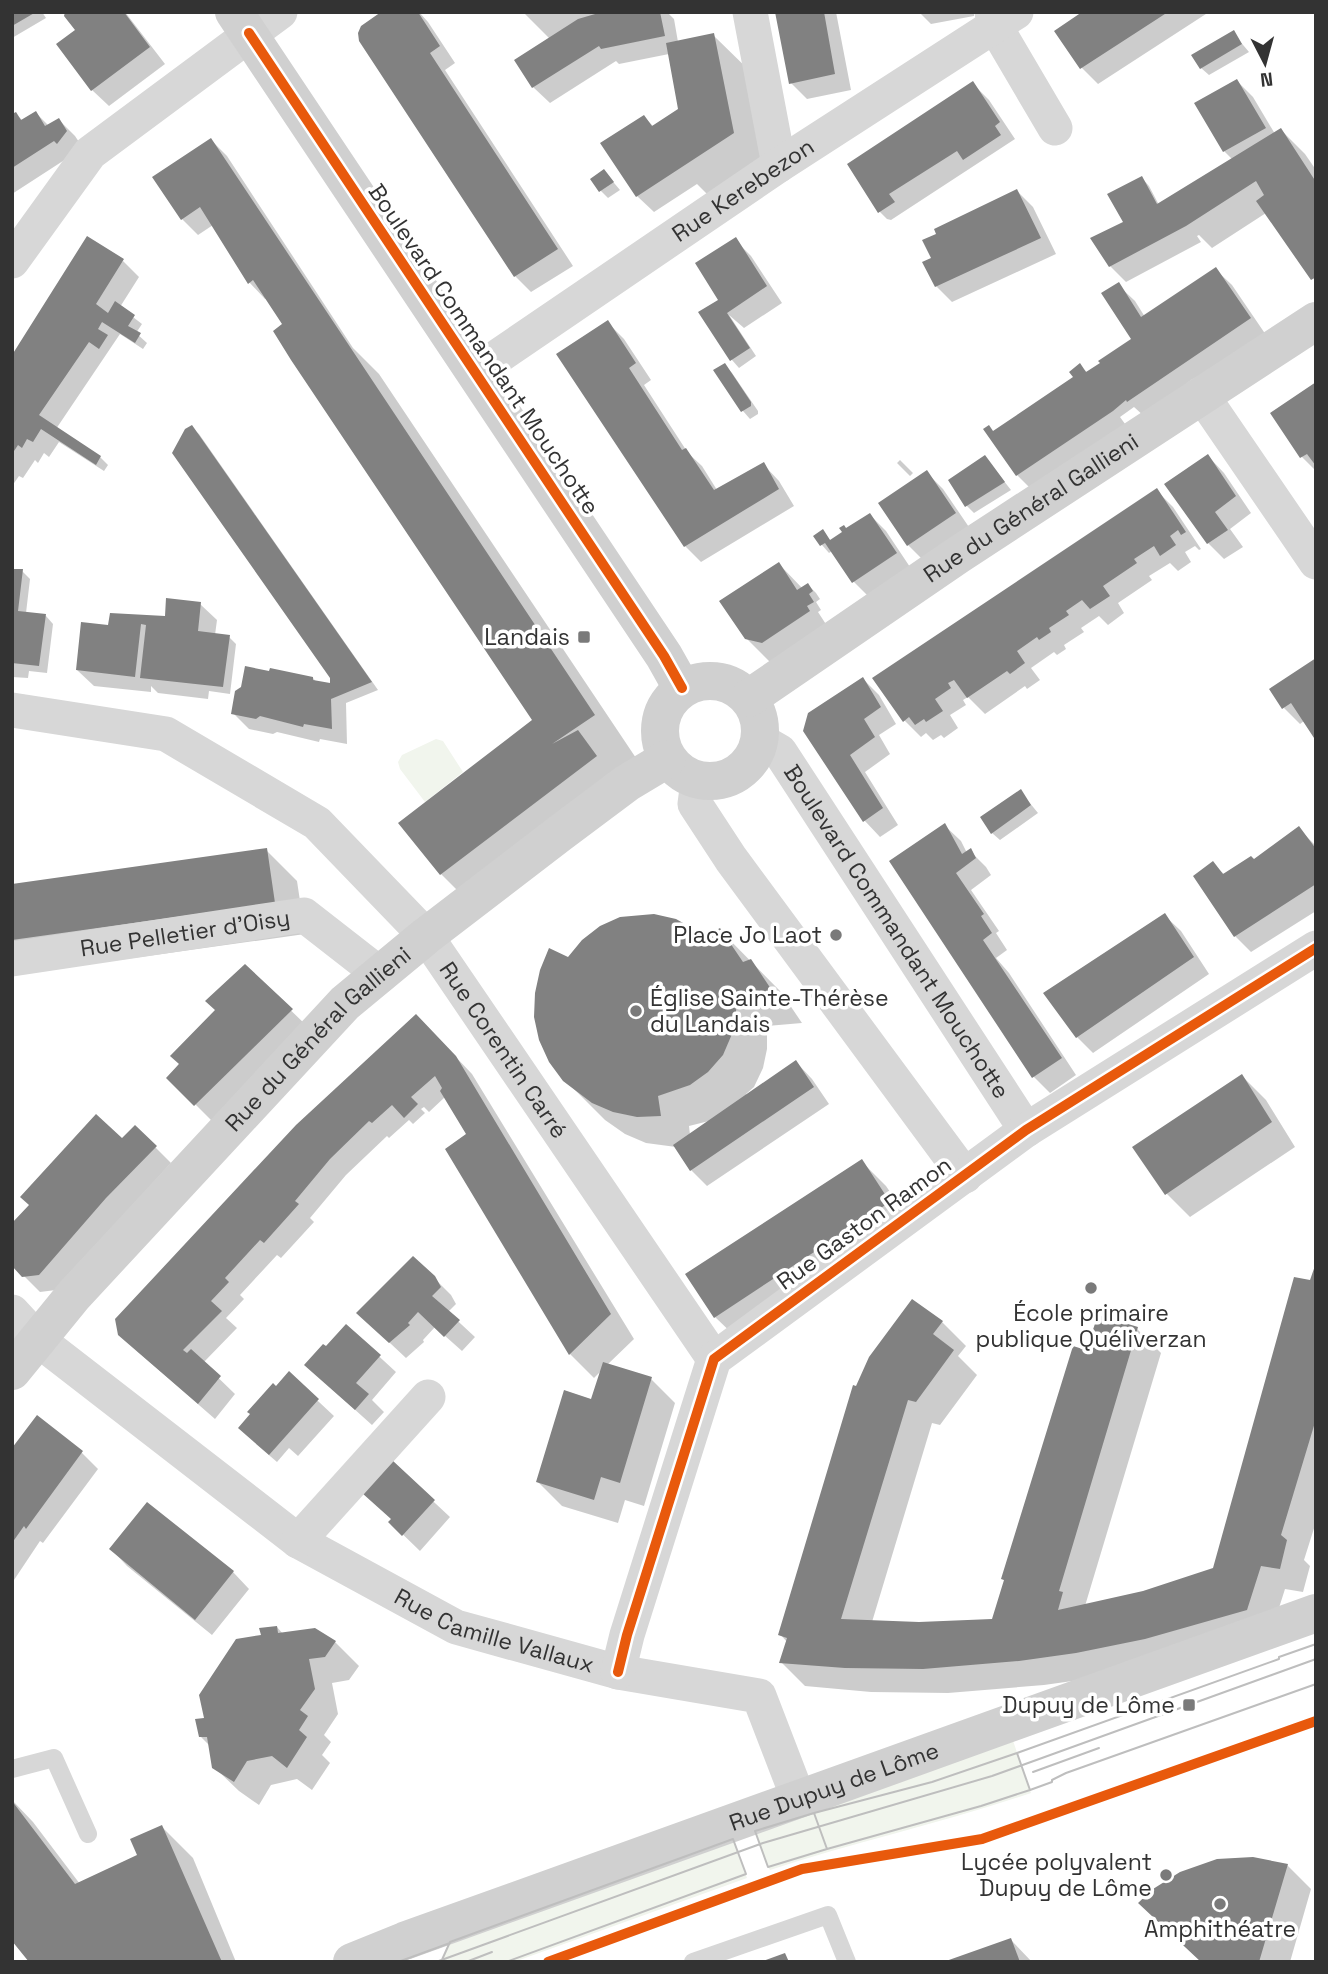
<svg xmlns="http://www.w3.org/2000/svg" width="1328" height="1974" font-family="'Space Grotesk',sans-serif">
<rect width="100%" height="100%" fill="#fff"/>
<path fill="#f1f5ed" d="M436,739L443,741L463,772L425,802L400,769L398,762L402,755Z
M1011,1735L1031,1793C945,1822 856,1842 770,1870L768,1867L753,1825Z
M733,1839L747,1878L514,1962H441L450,1942Z"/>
<path fill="#0003" fill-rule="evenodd" d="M21,12H42L46,18L12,38V17Z
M67,12H125L165,64L109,106L92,90L58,44L77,30Z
M385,12H419L428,22L455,63L445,70L573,266L531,292L515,276Z
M523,12H667L674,19L678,42L713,35L756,77L776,175L723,210L697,184L654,212L637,196L644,117L654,127L680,110L669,54L619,64L616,61L550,103L533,87L516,61L550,39Z
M777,12H836L851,90L807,99L791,83Z
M919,12H974V16L931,24Z
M1085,12H1209L1098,84L1082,68L1056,31Z
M1233,33L1249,52L1209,75L1201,68Z
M1237,81L1253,97L1275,134L1281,130L1305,154L1316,170V282L1266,213L1212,248L1199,235L1197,236L1201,242L1126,282L1110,266L1142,178L1149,186L1159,205L1233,160L1224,151Z
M973,84L989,100L1015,139L891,220L887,219L880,212L849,165Z
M36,113L49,126L59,120L75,136L83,148L12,194V116L16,114L23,121Z
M211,140L227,156L353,348L379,374L636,758L465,898L441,874L400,823L535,720L267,297L265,299L249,282L213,225L198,235L182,219Z
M604,171L620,190L608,198L600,190Z
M1017,191L1033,207L1056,254L952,302L936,286L933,258Z
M735,240L751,256L782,303L744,328L729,315L756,356L739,368L732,360L700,313L721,300Z
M123,261L139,277L120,307L142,324L136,333L147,343L143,349L120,334L56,429L100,457L108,465L104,471L59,442L49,457L44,453L38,463L35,460L23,478L19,476L12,486V358Z
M1215,269L1232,285L1266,335L1145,417L1134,407L1120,417L1128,428L1033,491L1017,475L994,432L1076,378L1080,366L1088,373L1134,339L1118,285L1135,301L1145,317Z
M608,323L624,339L651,380L644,385L688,453L702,466L717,490L763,464L779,481L794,506L701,562L685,546Z
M724,365L732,373L758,411V414L750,419L743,411Z
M1316,384V471L1302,457L1273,413Z
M191,427L199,434L378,690L346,703L347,744L320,739L319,742L277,732L273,734L249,729L233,713L313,678L317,683L329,685L332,677Z
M1208,456L1224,473L1251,513L1230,529L1243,547L1224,559L1208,543Z
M985,457L1011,490L974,513L966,505Z
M900,460L913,473L910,476L897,463Z
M927,473L943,489L971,530L924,561L908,545Z
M1157,491L1173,507L1201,549L1199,550L1195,546L1185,552L1191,562L1178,571L1170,563L1149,576L1152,580L1118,603L1124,613L1108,625L1099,616L1081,628L1084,632L1064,645L1066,649L1057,655L1054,652L1031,668L1040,680L1027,689L1025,686L985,714L968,697L963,700L966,705L950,715L958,728L944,738L941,735L933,740L926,733L921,737L904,720Z
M870,515L886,531L912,570L870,598L854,582L832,551L829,553L822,545V532L831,541Z
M779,564L803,589L808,585L816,593L820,599L816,602L821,610L818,612L833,635L771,663L746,638Z
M16,571H22L30,579L26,613L46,616L53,624L47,673L29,671L28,678L12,677V598Z
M200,604L217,620L215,635L229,637L236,644L230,694L209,691L208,699L158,693L151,686V692L94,686L77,670L109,627L166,617Z
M1316,660L1304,721L1300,724L1284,708Z
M863,679L879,695L896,724L879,735L890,754L865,772L898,825L880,837L864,820L805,731Z
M1020,791L1038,813L1000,840L992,833Z
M944,825L961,841L967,853L970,851L986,867L991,875L971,890L999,931L996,933L1007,950L996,958L1009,973L1076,1075L1050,1093L1034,1077L891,862Z
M1299,829L1316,846V911L1251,952L1235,936L1213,864L1225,875L1254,861Z
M266,850L297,881L305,934L12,975V885Z
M1164,915L1181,931L1209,974L1093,1053L1077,1037Z
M720,930L781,992L802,1023L767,1026V1049L763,1068L754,1087L746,1094L747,1096L796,1062L812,1079L829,1104L707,1186L691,1170L676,1147L646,1143L625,1134L605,1120L573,1088L568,959L706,939ZM709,1121L690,1135L689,1126Z
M245,966L308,1027L212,1121L169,1078L217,1010Z
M432,1032L472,1074L634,1339L607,1365L651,1379L675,1403L644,1506L625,1500L618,1523L562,1506L538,1482L592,1401L602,1370L594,1378L570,1354L469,1135L445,1097L429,1112L424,1107L421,1109L425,1113L413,1124L409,1120L389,1138L387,1136L346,1175L310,1218L314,1222L281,1258L277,1255L240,1295L244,1299L226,1318L237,1328L203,1363L235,1394L215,1419L137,1351Z
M1242,1076L1266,1100L1295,1147L1190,1217L1166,1193Z
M135,1127L171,1163L56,1290L40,1292L12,1264Z
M862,1162L886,1186L913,1226L740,1341L715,1317Z
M1316,1266V1522L1304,1560L1310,1566L1303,1592L1285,1589L1271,1633L1101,1677L1044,1685L948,1693L871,1692L805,1686L781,1662L787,1642L780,1634L857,1388L942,1322L966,1346L958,1356L977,1375L940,1425L932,1423L872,1622L919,1624L993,1620L1006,1582L1003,1579L1087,1352L1137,1329L1161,1353L1085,1606L1143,1593L1215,1569Z
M434,1278L451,1295L456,1304L448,1312L475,1337L462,1351L435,1327L423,1340L424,1342L406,1358L375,1329Z
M346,1326L396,1372L372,1400L384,1412L372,1425L323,1381L326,1349Z
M289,1374L334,1416L298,1456L289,1448L277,1462L256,1444L276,1388Z
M12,1452L82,1453L98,1469L43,1543L40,1541L12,1583Z
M392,1463L450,1517L420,1551L390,1522L393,1520Z
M111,1549L233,1572L249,1589L212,1635L127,1566Z
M277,1627L283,1634L335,1642L359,1666L349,1680L332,1683L338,1714L324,1735L331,1742L322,1755L330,1763L312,1790L297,1779L271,1785L259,1805L239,1791L214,1767L210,1746L201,1737L206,1719L263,1637Z
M12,1800L33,1822L80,1884L139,1856L162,1827L193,1858L236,1962H31L12,1938Z
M1287,1865L1311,1889L1290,1962H1201Z
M1011,1940L1032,1962H951Z"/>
<path fill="#818181" d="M17,12H36L12,26V15Z
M65,12H124L150,47L91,91L56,44L75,30L64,16Z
M381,12H418L440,46L430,53L558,249L514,277L359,41L358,33L361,26Z
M602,12H660L665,36L601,49L599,46L532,88L514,60L578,19Z
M775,12H824L835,74L789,84Z
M1082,12H1168L1080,69L1054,31Z
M1234,30L1242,44L1200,69L1191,55Z
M714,33L734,133L636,197L600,143L644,115L652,126L678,109L666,43Z
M1237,79L1266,128L1223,152L1194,103Z
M973,81L1000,122L995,126L1001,135L963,160L957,151L889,194L895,202L878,213L847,164Z
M36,111L45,126L59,118L67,131L57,144L54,141L12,168V114L16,112L21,120Z
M1281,128L1316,182V277L1311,280L1256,201L1264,195L1256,181L1186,226L1109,267L1090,238L1123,222L1107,194L1142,176L1157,204Z
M211,138L595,715L552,744L578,730L597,756L440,875L398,823L532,720L291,360L273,331L282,324L253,280L248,284L200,207L181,220L152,177Z
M604,169L614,182L599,192L590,179Z
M1017,189L1041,238L935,287L922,262L931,258L922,240L936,234L934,229Z
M87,236L124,259L96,304L108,313L115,301L135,315L128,326L141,333L135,343L102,322L98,329L108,335L99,349L89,342L39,415L101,456L96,465L41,429L33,442L27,439L22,448L18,445L12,454V355Z
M736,237L767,286L727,313L750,348L730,361L698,312L718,300L695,263Z
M1216,267L1251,318L1127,402L1126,400L1113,411L1016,476L983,429L989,425L993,431L1073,377L1069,372L1080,363L1086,372L1100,363L1098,361L1131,339L1101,293L1119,282L1141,317Z
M608,320L636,363L629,368L682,450L686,448L714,490L764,462L779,489L684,547L556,354Z
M725,363L751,402V406L741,412L713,370Z
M1316,382V466L1307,454L1300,458L1270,413Z
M192,425L372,682L331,699L332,729L304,724L303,727L260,716L256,719L231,714L235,691L241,687L245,666L269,671L270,668L313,677V680L330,683V678L172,453L185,429Z
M1208,454L1236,496L1215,512L1228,530L1207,544L1164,484Z
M985,455L1005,482L965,507L948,480Z
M927,470L956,513L907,546L878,503Z
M1157,488L1186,532L1181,535L1178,530L1170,536L1176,545L1160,556L1154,546L1134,559L1137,563L1103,586L1110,596L1090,609L1082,600L1066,611L1069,615L1049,628L1051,632L1039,640L1037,637L1017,651L1025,663L1010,674L1007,671L967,698L954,680L948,683L951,688L935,699L943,711L926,722L924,719L915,725L909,717L903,722L872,678Z
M870,513L897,553L852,583L825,543L820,546L813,536L823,529L830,540L842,532L839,528L844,525L846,528Z
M779,562L797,590L808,583L813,591L809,594L814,602L807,606L810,611L762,643L745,639L719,601Z
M14,569H23L18,611L46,614L39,666L12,663Z
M166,598L201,602L198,631L230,635L223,687L140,678L146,625L141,624L135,677L76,670L81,622L108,625L110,613L165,616Z
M1316,658V741L1291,703L1282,709L1269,689Z
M863,677L881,707L864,719L875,737L850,755L883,808L863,822L803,731L808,713Z
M1021,789L1031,805L991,834L980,817Z
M945,823L962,854L971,848L976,858L956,873L984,914L981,916L992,933L983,940L1062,1058L1032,1078L889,861Z
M1299,826L1316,849V884L1234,937L1193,876L1213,861L1223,874L1251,856L1254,859Z
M267,848L275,903L12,940V884Z
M1165,913L1194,957L1076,1038L1043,993Z
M654,914L676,919L706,936L720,928L743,962L751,959L773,992L737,996L735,1027L723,1055L708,1072L690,1085L658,1096L661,1116L637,1117L613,1112L592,1103L563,1081L549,1062L539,1040L534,1017L535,993L540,970L549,948L568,957L582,940L600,926L620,917Z
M245,964L293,1009L194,1106L166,1078L179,1064L170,1056L215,1010L205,1001Z
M416,1014L456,1056L611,1314L569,1355L445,1149L466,1134L440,1091L442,1088L435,1076L411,1097L418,1104L404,1118L392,1105L372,1123L369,1121L330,1159L295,1201L299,1204L264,1243L260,1240L225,1278L229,1282L211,1301L222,1311L183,1350L187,1353L191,1349L221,1376L198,1404L118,1335L115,1319L296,1125Z
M796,1060L814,1087L690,1171L673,1145Z
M1242,1074L1272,1122L1165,1195L1132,1147Z
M96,1114L122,1138L135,1125L157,1146L106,1198L39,1275L22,1277L12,1266V1223L29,1205L20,1197Z
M862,1159L890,1202L714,1318L685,1274Z
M413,1256L435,1276L441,1287L432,1296L460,1320L444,1337L418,1312L408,1323L410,1325L389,1343L356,1313Z
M1316,1263V1419L1281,1535L1287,1540L1280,1569L1261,1566L1247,1610L1145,1639L1076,1653L1019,1661L923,1669L845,1668L779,1663L787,1638L778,1635L853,1385L856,1386L869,1357L912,1299L943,1321L933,1334L954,1350L916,1402L908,1400L841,1619L919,1622L992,1619L1004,1580L1001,1579L1073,1346L1086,1350L1098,1315L1138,1327L1059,1591L1063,1592L1058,1610L1143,1591L1213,1568L1294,1277L1310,1280Z
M346,1324L381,1355L356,1383L369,1394L355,1410L304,1365L323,1344L326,1346Z
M603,1362L652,1377L620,1483L601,1477L594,1500L536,1482L564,1390L591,1399Z
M289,1371L319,1399L269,1455L238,1428L250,1414L247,1412L273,1383L276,1386Z
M37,1415L83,1451L26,1529L24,1526L12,1543V1448Z
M392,1460L435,1500L402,1536L388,1522L391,1519L362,1493Z
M147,1502L234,1571L195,1620L109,1549Z
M277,1626L278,1633L315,1628L336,1641L325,1657L309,1659L315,1689L300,1710L308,1716L299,1730L307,1737L287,1768L272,1756L247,1761L234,1782L212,1768L207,1737H199L195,1719L204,1718L199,1695L236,1639L261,1635L259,1628Z
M12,1801L75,1884L137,1855L130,1839L162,1825L222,1962H29L12,1941Z
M1253,1857L1288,1864L1259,1962H1201L1138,1903L1153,1889L1180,1872L1217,1859Z
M1011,1938L1020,1962H946V1961Z
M785,1953L789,1962H763V1961Z"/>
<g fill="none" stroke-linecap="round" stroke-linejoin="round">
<path stroke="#d6d6d6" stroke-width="4.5" stroke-dasharray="3.5 3.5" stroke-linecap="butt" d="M913,1851L982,1839L1316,1721"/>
<path stroke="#d7d7d7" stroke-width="18" d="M12,1769L54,1758L88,1834
M693,1962L828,1915L847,1962"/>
<g stroke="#d7d7d7" stroke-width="35">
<path d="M750,12L779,165"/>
<path d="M992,12L995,26L1055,128"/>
<path d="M12,261L90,153L280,12"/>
<path id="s1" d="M475,372L779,165L1016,12"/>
<path d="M1201,394L1316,562"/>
<path id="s2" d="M12,710L166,734L317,823L426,936L714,1359"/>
<path id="s3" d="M761,741L780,752L1026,1130"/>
<path d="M698,781L695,804L731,859L965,1176"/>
<path id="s4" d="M12,959L304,915L381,975"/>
<path id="s5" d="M12,1312L37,1339L298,1541L456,1627L618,1672L759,1696L799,1800"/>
<path d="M298,1541L428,1397"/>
<path d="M618,1672L627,1635L714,1359L1026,1130L1316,948"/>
</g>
<g stroke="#d0d0d0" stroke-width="38">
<path d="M234,12L664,656L682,688"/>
<circle cx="710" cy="731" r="50"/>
<path id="s6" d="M749,698L958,555L1316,321"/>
<path id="s7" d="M12,1371L74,1295L345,1003L426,936L559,834L627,783L667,759"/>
<path id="s8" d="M352,1962L404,1941L1316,1613"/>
</g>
<path stroke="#bebebe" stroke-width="2" d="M1316,1644L1279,1657V1659L1017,1753L1030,1790L1052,1782V1780L1066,1773L1316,1684
M1017,1753L1030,1790L981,1806L827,1849L814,1813L932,1782Z
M1033,1772L1099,1748
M814,1813L827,1849L768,1867L755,1831Z
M398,1962L450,1943
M436,1962L763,1843L992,1776L1316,1659
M441,1962L450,1942L733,1839L746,1874L506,1962
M466,1962L492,1952"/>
<g stroke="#fff" stroke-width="15">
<path id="cycleway" d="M249,33L664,656L682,688
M618,1672L627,1635L714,1359L1026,1130L1316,948
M548,1962L802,1869L982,1839L1316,1721"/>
</g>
<use href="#cycleway" stroke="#e8590c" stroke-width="10"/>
</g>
<g fill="#7a7a7a" stroke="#fff" stroke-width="2.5">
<rect x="577" y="630" width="14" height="14" rx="3.5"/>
<circle cx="836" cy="935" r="7"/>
<circle cx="636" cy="1011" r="7"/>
<circle cx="1091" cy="1288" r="7"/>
<rect x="1182" y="1698" width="14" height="14" rx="3.5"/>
<circle cx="1166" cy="1875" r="7"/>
<circle cx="1220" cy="1904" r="7"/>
</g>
<g text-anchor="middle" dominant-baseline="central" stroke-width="7" stroke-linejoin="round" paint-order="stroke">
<g font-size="23" fill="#333" stroke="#fff">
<text stroke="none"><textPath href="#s1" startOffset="324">Rue Kerebezon</textPath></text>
<text transform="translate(484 349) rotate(56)">Boulevard Commandant Mouchotte</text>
<text stroke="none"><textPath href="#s6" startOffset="340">Rue du Général Gallieni</textPath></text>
<text stroke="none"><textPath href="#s3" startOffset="236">Boulevard Commandant Mouchotte</textPath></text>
<text stroke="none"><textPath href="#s4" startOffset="175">Rue Pelletier d'Oisy</textPath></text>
<text stroke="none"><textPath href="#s7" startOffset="452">Rue du Général Gallieni</textPath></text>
<text stroke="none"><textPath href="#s2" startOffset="626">Rue Corentin Carré</textPath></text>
<text transform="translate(864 1223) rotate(-36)">Rue Gaston Ramon</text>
<text stroke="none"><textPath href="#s5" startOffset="584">Rue Camille Vallaux</textPath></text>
<text stroke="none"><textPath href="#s8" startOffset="513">Rue Dupuy de Lôme</textPath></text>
</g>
<g font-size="23" fill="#333" stroke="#fff" text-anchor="end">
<text x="570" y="637">Landais</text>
<text x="822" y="935">Place Jo Laot</text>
<text x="650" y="998" text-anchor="start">Église Sainte-Thérèse<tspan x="650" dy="26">du Landais</tspan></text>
<text x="1091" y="1313" text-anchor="middle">École primaire<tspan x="1091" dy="26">publique Quéliverzan</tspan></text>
<text x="1175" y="1705">Dupuy de Lôme</text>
<text x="1152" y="1862">Lycée polyvalent<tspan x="1152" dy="26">Dupuy de Lôme</tspan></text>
<text x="1220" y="1929" text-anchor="middle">Amphithéatre</text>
</g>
</g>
<rect width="1328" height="1974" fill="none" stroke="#333333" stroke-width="28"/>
<g transform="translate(1265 63) rotate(174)" stroke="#ffffff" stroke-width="5" paint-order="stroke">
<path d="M0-5L12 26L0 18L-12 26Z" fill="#333333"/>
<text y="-10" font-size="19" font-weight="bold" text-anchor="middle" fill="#333333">N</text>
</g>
</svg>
